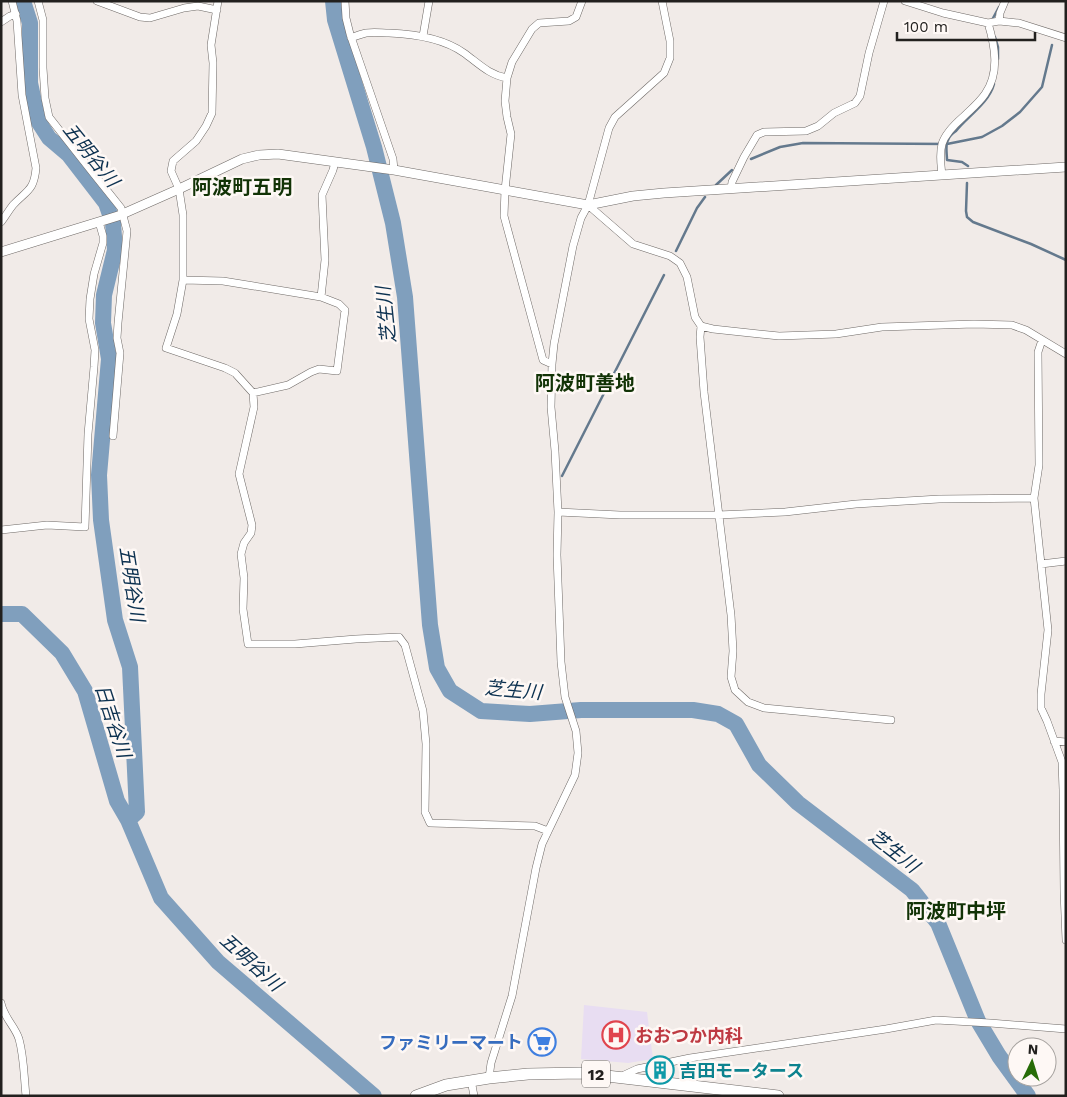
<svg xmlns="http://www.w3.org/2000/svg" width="1067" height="1097" font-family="'Work Sans','Noto Sans JP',sans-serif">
<rect width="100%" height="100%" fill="#f1ebe8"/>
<path fill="#e8ddf2" d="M584,1005L647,1012L653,1059L628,1063L581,1059Z"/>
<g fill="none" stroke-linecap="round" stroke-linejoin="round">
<path stroke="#64798d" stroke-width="2.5" d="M992,20L999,7
M995,37L998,47V59
M751,159L780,147L803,143L947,144L982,137L1002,126L1020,112L1042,87L1052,45
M968,166L962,162L947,160C947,154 945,145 948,140C949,137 953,133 956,131C968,116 989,103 994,84
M967,183L966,211L967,217L973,222L1031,244L1066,260
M716,185L732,170
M676,251L697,208L705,197
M562,476L664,275"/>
<path stroke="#809fbd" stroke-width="16" d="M23,1L30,23V83L38,121L49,138L69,155L106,203L113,223L115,250L104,295L103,323L109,359L99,475L101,520L115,620L130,667L137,812L128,820
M333,1L335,20L374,147L393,223L405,297L430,625L437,668L450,691L481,711L530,714L581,710H693L718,714L736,724L759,765L798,803L912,890L938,923L978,1021L999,1056L1028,1096
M1,614H22L62,653L85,691L117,801L128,820L161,898L218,962L374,1096"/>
<g stroke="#6e6966" stroke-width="8">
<path id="minor" d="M38,1L43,20V68L45,98L49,117L93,173L121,208L127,231L118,323L117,338L120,353L113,436
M97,1L140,17L150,18L184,8L198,6L217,10
M218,1L211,45L213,63L212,113L206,126L196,141L173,161L171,171L179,189L183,215V280L177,314L166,348L225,368L235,373L253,393L254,407L239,474L252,525L251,533L244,543L241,554L244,578L243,609L248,644H295L356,639L399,637L405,645L423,711L426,744L425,812L430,823L535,826L548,831
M345,1L346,18L350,34L393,159L394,170
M905,1L943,13L988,23L999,21L1019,23L1066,38
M999,21L1000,13L1005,1
M1,22L10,16L16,14
M423,36L429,1
M351,38C356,36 361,34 366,33C374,32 382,33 389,33C414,34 443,38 464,53C478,63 489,75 507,78
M942,175C941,165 939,155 942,144C945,134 955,124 963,117C970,110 979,103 985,94C1000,73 995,46 988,23
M731,189L732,182L744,157L757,135L764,132L806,131L818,126L834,113L855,103L860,96L869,53L884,1
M588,205L633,244L670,256L680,263L687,277L695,317L701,326L713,329L779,336L836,334L882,327L974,324L1012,325L1026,330L1066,354
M1,222C5,217 9,210 13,205C27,190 34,191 36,168L22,95L17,21L12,1
M183,280L223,281L321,297L339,304L345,310L337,371L319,369L311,372L288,385L253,393
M321,297L325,260L322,195L333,170L335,162
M701,326L700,337L704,392L731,615L733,651L731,677L735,690L748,702L764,708L891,720
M1042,340L1038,352L1039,465L1034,498L1048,630L1041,694V708L1047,721L1062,762L1063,790L1064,891L1066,940
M552,364L543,360L504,216L505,190L511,134L507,117L505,101L507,78L512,62L532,29L539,23L569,21L576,17L582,1
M558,512L620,515H718L785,512L856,504L939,499L1034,498
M1,530L47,525L85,527L88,434L94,367L95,350L89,319L90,299L94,274L103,243V236L99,222
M1041,564L1066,561
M1054,741L1066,742
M1,1003C4,1018 15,1026 19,1039C24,1057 24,1077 26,1096
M622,1076L637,1069L690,1058L886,1029L936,1020L990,1023L1066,1029
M489,1078L491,1063L512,996L536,868L542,844L575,775L578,753L576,731L565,697L561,662L557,555L558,512L555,451L551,407L552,364L554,344L573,246L581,218L588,205L609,128L615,117L664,73L670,58V41L662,1
M471,1080L474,1096"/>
</g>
<g stroke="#6e6966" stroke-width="10">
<path id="tertiary" d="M1,252L118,216L179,189L242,159L259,155L278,154L394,170L588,205L633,196L664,193L1066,167"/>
</g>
<g stroke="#6e6966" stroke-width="12">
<path id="primary" d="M416,1096L446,1085L489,1078L528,1074L581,1073L778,1096"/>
</g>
<use href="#minor" stroke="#fff" stroke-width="7"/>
<use href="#tertiary" stroke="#fff" stroke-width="9"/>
<use href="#primary" stroke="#fff" stroke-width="11"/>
</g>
<defs>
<g id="hospital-ring" transform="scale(1.4375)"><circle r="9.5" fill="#fef8f5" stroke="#e0444e" stroke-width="1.5"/><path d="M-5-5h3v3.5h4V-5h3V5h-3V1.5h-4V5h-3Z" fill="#e0444e"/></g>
<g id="supermarket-ring" transform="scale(1.4375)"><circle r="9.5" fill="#fef8f5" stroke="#3f7fe0" stroke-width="1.5"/><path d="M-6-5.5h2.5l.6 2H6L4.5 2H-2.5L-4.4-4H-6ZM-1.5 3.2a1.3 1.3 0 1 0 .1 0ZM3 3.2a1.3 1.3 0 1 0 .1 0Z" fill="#3f7fe0"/></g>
<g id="building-ring" transform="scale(1.4375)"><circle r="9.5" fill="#fef8f5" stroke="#0f9aa8" stroke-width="1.5"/><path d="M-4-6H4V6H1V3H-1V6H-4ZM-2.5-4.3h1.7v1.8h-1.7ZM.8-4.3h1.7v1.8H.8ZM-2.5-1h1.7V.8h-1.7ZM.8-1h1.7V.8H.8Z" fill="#0f9aa8"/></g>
</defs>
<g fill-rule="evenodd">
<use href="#hospital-ring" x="616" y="1035"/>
<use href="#supermarket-ring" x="542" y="1042"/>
<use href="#building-ring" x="660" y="1070"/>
</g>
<g text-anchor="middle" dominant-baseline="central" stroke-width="5" stroke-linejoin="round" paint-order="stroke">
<rect fill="#fef8f5" stroke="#64615e" stroke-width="1" x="582" y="1060.5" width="28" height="27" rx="4"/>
<g font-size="16" font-weight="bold" fill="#22201e">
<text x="596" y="1074">12</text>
</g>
<g font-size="18" font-weight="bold" fill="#be3a42" stroke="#fef8f5" text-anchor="start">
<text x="635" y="1035">おおつか内科</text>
</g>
<g font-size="18" font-weight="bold" fill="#366cbe" stroke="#fef8f5" text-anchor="end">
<text x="523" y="1042">ファミリーマート</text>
</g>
<g font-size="18" font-weight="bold" fill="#0d838f" stroke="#fef8f5" text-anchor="start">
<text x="679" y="1070">吉田モータース</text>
</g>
<g font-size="19" font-style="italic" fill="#0c3150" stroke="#fef8f5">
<text transform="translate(91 155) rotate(51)">五明谷川</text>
<text transform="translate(386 315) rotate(-96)">芝生川</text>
<text transform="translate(132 584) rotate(81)">五明谷川</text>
<text transform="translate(513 690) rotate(5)">芝生川</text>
<text transform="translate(113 721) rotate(72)">日吉谷川</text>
<text transform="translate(894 851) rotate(38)">芝生川</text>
<text transform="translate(251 962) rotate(42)">五明谷川</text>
</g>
<g font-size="20" font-weight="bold" fill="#123306" stroke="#fef8f5">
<text x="242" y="187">阿波町五明</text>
<text x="585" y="383">阿波町善地</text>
<text x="956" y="911">阿波町中坪</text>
</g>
</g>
<rect width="1067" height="1097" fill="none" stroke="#22201e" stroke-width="5"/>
<g transform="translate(1032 1062) rotate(4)"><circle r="24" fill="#fef8f5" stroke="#a6a29f"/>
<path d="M0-4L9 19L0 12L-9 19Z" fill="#276c07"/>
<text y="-8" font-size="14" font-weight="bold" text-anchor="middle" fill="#22201e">N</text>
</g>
<path d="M897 32v8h138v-8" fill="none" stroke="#22201e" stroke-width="2.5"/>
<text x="904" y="32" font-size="15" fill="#22201e" stroke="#fef8f5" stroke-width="4" paint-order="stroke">100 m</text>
</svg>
